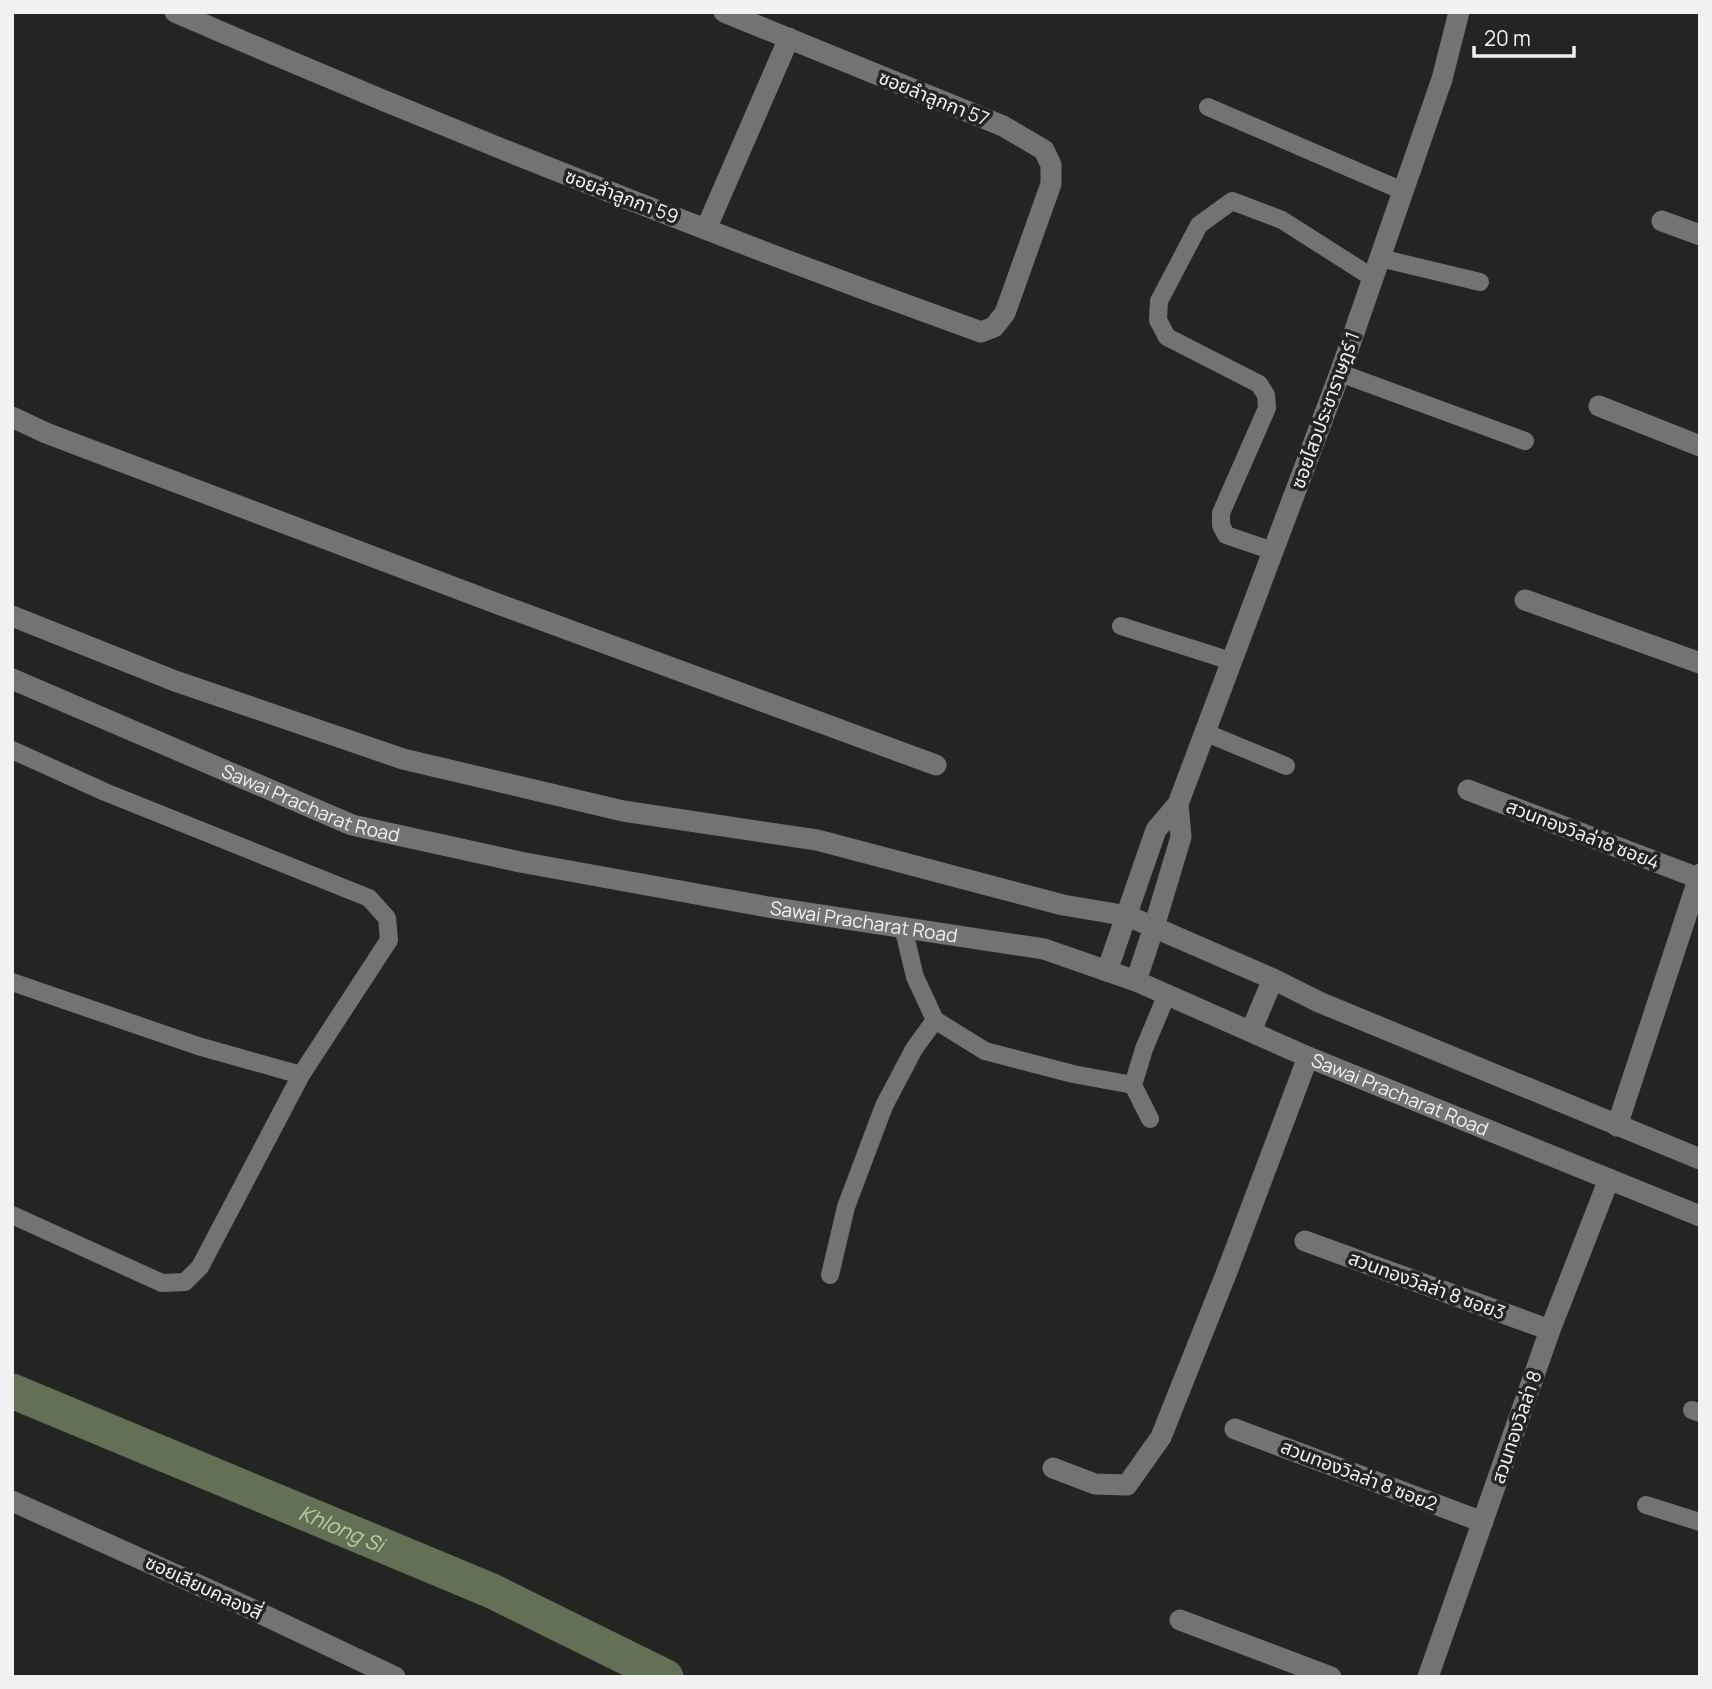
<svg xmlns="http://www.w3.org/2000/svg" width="1712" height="1689" font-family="Manrope,'Noto Sans Thai',sans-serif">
<rect width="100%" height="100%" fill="#242523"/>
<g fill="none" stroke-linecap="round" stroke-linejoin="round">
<path stroke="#637056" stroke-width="35" id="s1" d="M12,1391L492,1591L666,1677"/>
<path stroke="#737471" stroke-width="18" d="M1208,107L1403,191
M1380,258L1480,282
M1340,373L1525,441
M1273,551L1226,535L1221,525V513L1267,408L1266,395L1259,384L1167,337L1158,320L1159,301L1199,225L1232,201L1282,220L1373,278
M1121,626L1231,661
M1204,732L1286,766
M12,750L105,792L369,898L387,918L389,940L301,1075L200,1267L185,1282L162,1283L12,1215
M903,927L915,977L935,1020L985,1051L1073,1074L1133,1085
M12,982L198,1046L301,1075
M1150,1119L1133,1085L1144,1049L1167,994
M830,1275L846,1207L884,1106L914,1049L935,1020
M1692,1410L1700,1413
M1646,1505L1700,1522"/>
<path stroke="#737471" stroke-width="21" d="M175,12C440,127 709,234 981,332L994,327L1005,313L1051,184V165L1044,150L1003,126L724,12
M1662,221L1700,235
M706,229L789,38
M1599,406L1700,446
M12,417L46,433L498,604L936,765
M1525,600L1700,663
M1468,790L1698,878
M1617,1126L1700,874
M1305,1241L1550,1330
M1235,1429L1483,1522
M1053,1468L1095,1484L1127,1485L1161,1437L1228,1269L1308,1057
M1180,1620L1331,1677
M1428,1677L1550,1330L1609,1179"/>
<path stroke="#737471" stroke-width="21" d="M1107,971L1156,830L1178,804L1340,373L1442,79L1459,12
M1136,981L1154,927L1181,837L1178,804
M12,1501L234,1601L395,1677"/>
<g stroke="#737471" stroke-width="21">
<path d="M12,616L175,681L403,759L623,811L817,840L1063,905L1128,916L1273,979L1319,1002L1700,1159"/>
<path id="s2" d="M12,679L352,825L520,862L768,907L1044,949L1136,981L1308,1057L1700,1216"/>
<path d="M1251,1031L1273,979"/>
</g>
</g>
<g text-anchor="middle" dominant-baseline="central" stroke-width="7" stroke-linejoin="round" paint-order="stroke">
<g font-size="19" fill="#f0f1f0" stroke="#242523">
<text transform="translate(934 98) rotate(22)">ซอยลำลูกกา 57</text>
<text transform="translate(622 196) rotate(21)">ซอยลำลูกกา 59</text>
<text transform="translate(1325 410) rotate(-70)">ซอยไสวประชาราษฎร์ 1</text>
<text stroke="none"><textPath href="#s2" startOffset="324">Sawai Pracharat Road</textPath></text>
<text transform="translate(1583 834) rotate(21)">สวนทองวิลล่า8 ซอย4</text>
<text stroke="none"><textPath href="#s2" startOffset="891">Sawai Pracharat Road</textPath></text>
<text stroke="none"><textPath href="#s2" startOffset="1458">Sawai Pracharat Road</textPath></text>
<text transform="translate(1427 1285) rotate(20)">สวนทองวิลล่า 8 ซอย3</text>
<text transform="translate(1516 1427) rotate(-71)">สวนทองวิลล่า 8</text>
<text transform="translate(1359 1475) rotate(21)">สวนทองวิลล่า 8 ซอย2</text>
<text transform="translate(204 1587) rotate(25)">ซอยเลียบคลองสี่</text>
</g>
<g font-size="21" font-style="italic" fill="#b8d09f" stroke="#242523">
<text stroke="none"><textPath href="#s1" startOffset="357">Khlong Si</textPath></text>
</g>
</g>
<rect width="1712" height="1689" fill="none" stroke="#f0f1f0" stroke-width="28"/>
<path d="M1474 46v10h100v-10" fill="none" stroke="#f0f1f0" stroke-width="3.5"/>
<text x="1484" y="46" font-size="21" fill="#f0f1f0" stroke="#242523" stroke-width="5" paint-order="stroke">20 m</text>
</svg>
